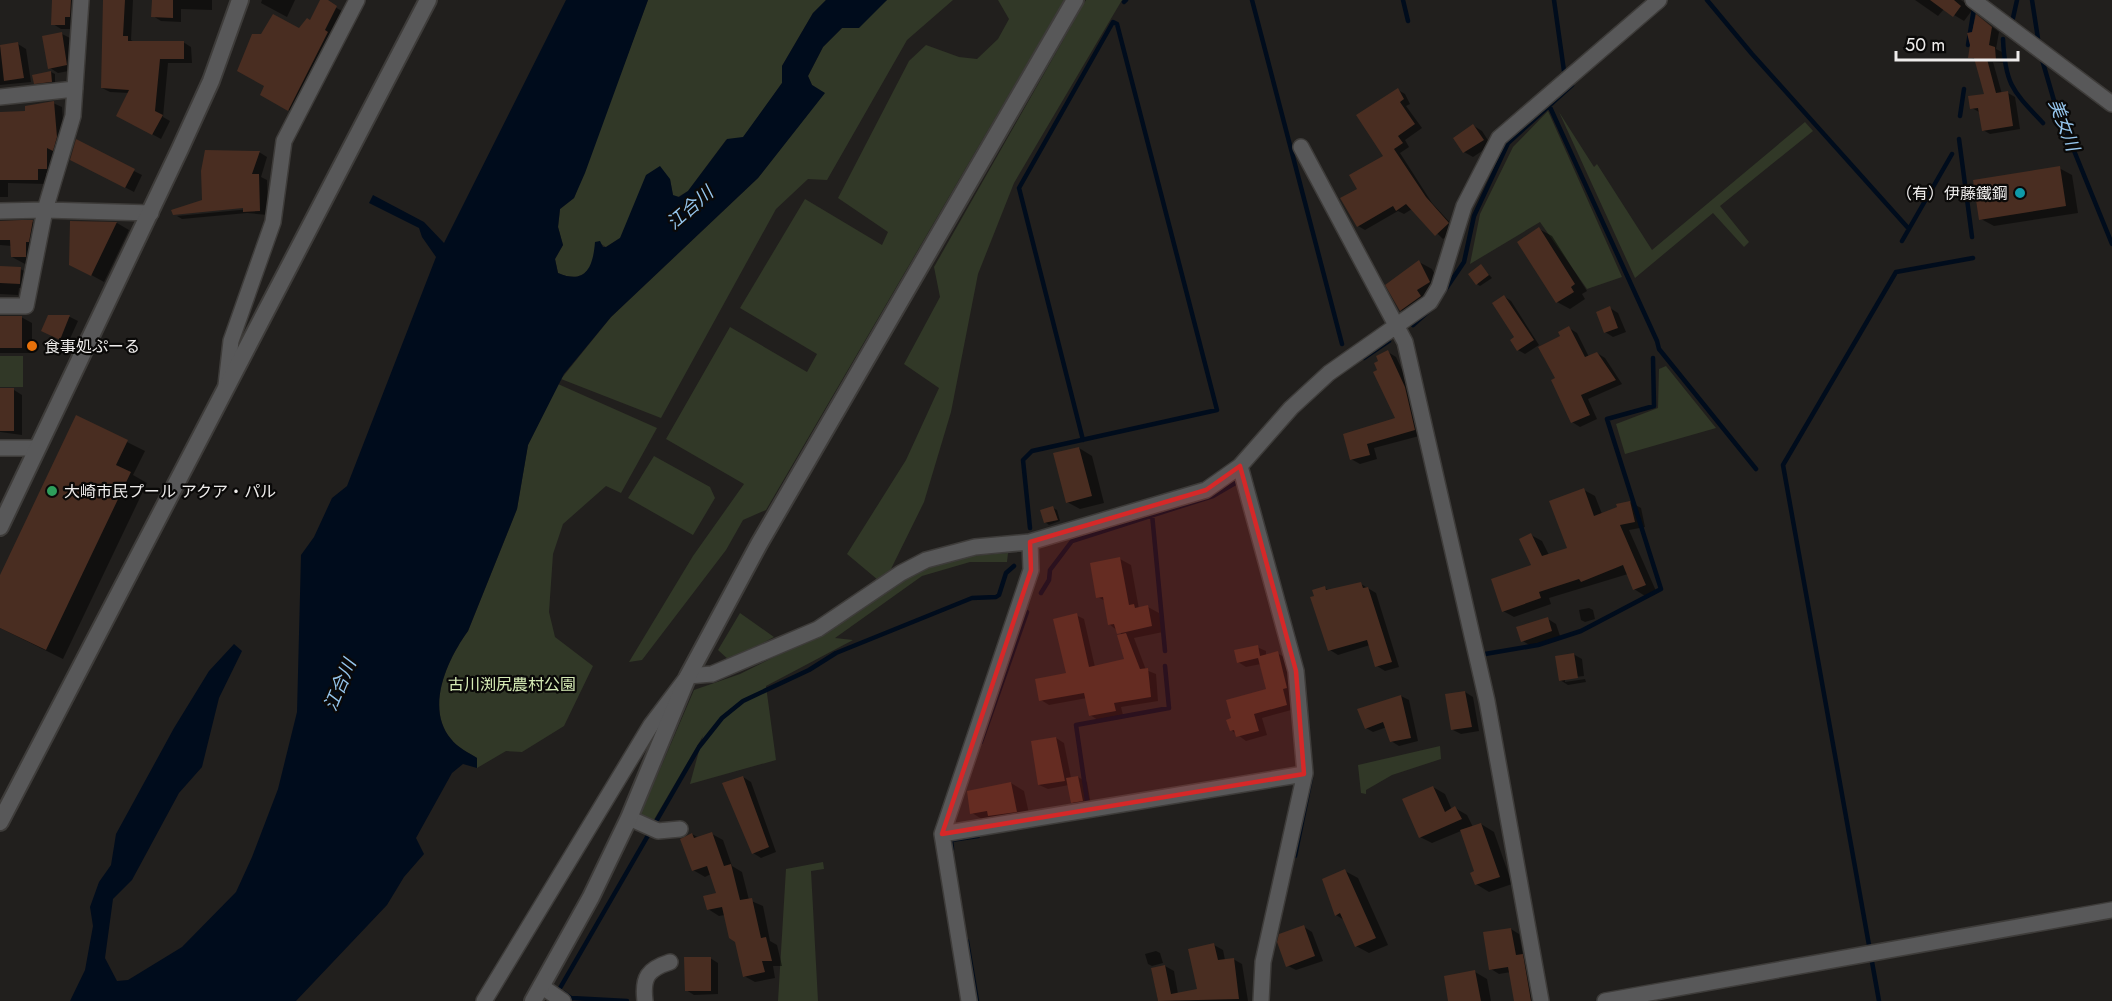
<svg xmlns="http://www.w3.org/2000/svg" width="2112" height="1001" font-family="Jost,'Noto Sans JP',sans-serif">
<rect width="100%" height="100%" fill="#211f1d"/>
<path fill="#313827" d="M648,0H826L813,13L782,66V83L743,138L726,140L688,191L678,197L673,196L670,179L620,238L606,247L601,244C591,267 586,285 558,273L555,259L563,245L558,227L560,209L574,198Z
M887,0H953L907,40L827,180L808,179L776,209L661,418L561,379L611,317L758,178L824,93L812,85L808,76L823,47L842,28L850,26Z
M998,0H1064L766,510L743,520L726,550L642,660L629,662L693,556L744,484L666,439L730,327L807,372L817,354L740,308L805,199L882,245L888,232L838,198L909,61L926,45L959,57L977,59L998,39L1009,19Z
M1086,0H1122L1014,183L978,274L951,412L924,502L891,569L878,580L847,554L906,460L939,388L904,364L940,297L934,267Z
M1548,111L1622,277L1587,289L1540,222L1470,264L1480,214L1513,147Z
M1559,112L1594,167L1597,164L1652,250L1805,122L1813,131L1720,206L1749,242L1744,247L1713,213L1635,278Z
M0,356H23V387H0Z
M1666,366L1716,428L1625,454L1616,424L1658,408L1659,369Z
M558,384L657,428L621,493L606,486L563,524L553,554L549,612L555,637L593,666L564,726L522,752L506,751L477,768V758C469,753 457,747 451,739C425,708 447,660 468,631L517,509L528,445Z
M654,456L710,487L715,498L693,535L628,498Z
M1008,553L1007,562H970L922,576L835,638L853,640L766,686L776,760L690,784L703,736L652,823L639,818L694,690L740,674L818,635L914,571L969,556Z
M740,613L774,637L730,661L718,650Z
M1440,746L1441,759L1392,775L1366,790V794L1361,793L1358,765Z
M823,862L824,869L811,871L818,1001H778L786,869Z"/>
<path fill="#000c1c" d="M566,0H648L585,173L574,198L560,209L558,227L563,245L555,259L558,273C586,285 593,267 595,242L600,241L603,247H606L620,238L646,175L660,166L670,179L673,195L679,197L688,191L727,139L743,137L782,83V66L813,13L826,0H887L859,28H842L823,47L808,76L812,85L825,93L758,178L611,317L564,374L528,445L517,509L468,631C447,660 425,708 451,739C457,747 469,753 477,758V768L463,764L452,773L416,838L424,854L404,877L387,905L296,1001H70L85,970L93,926L90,907L99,882L111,865L116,834L174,728L209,671L234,644L242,651L219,698L202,767L179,793L132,880L113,899L105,958L117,981L128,980L182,947L236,892L252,857L278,789L297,712L301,555L314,537L332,498L347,486L436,257L422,237L419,228L369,203L373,195L424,222L444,243Z"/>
<path fill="#0007" d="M53,0H80L73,29H61L53,24Z
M105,0H133L131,40L136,43L183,42L191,47L192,63H168L163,117L170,121L161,139L126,120L129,93L110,92L102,88Z
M154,0H212V10L181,9V22L161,21L153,16Z
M262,0H295L287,17L261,3Z
M322,0L353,17L341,40L344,42L305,119L262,95L266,86L261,36L299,30L311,22Z
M1915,0H1961L1973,9L1964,21L1944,9L1938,16Z
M1983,20L1999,32L1996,49L2002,52L2003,63L1993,62L2002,94L2008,93L2015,97L2020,129L1990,134L1983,130L1979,112L1972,108L1986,95L1976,61L1970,57L1974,33Z
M62,34L70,38L74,70L58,73L50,68Z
M18,44L26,49L31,82L0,85V47Z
M51,72L55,74V83H35Z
M1398,90L1405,94L1410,104L1406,106L1422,128L1405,140L1409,147L1400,153L1432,203L1455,228L1443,239L1412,209L1404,214L1398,211L1365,230L1358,226L1359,189L1385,157Z
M53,103L62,107L64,142L55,173H46V184L8,183V197H0V113L27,112Z
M1474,126L1482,131L1491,145L1473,157L1464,152L1455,138Z
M259,152L267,157L261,177L267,180L268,215L247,213L182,219L177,216L250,209V206L174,214L203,201Z
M80,164L134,171L142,175L134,192Z
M2059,168L2072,175L2078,213L1994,226L1981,219Z
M0,222H33L45,229L38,264H25L12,257V246L0,245Z
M71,222L117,223L129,230L104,282L84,271Z
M1539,229L1552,236L1587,291L1582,294L1585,299L1570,309L1557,302Z
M1419,262L1432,269L1442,289L1413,317L1401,310Z
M1481,266L1492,278L1480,286L1477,284Z
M0,268L20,269L29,273L28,288H19L18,295L0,294Z
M1505,297L1511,301L1539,345L1525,354L1518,350Z
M1610,308L1618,313L1626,332L1613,337L1605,332Z
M0,317H21L32,323V353H0Z
M49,317H70L78,321L68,343L51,336Z
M1569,328L1577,333L1589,357L1597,353L1605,358L1622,384L1588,399L1597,419L1580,427L1572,422L1557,379Z
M1388,352L1396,357L1413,393L1423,435L1374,448L1377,459L1360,464L1351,459L1345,435L1397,419Z
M0,390H14L22,395V435L0,432Z
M77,417L145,451L133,475L147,483L63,659L0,628V579Z
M1079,448L1092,456L1104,503L1080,509L1067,502Z
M1584,490L1595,496L1602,514L1630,502L1641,508L1645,527L1629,530L1656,591L1645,596L1634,589L1628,574L1549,598L1551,604L1514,617L1503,611L1533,566L1531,535L1542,541L1549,555L1569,549Z
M1053,508L1057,510L1060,521L1049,525L1045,522Z
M1120,559L1131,565L1139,609L1148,607L1159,613L1163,632L1134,638L1146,670L1156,674L1158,701L1121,707L1123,715L1098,720L1090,715L1087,698L1049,705L1041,700L1067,674L1076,615L1084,619L1095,667L1126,660L1123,635L1109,624L1105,601L1098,597Z
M1361,584L1376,593L1399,667L1385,671L1377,666L1370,645L1338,655L1330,650L1312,598L1325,588L1330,591Z
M1589,608L1593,610L1595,619L1585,622L1581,620L1579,610Z
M1548,619L1556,624L1560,636L1531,646L1523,641Z
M1257,647L1266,651V656L1277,653L1286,658L1295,692L1290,694L1295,709L1262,718L1267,735L1246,741L1231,730L1267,690L1261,664L1246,667L1238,662Z
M1573,654L1582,659L1584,676L1565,678V682L1585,679L1586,682L1568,685L1560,680Z
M1465,692L1473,697L1479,731L1461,734L1453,730Z
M1401,696L1409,700L1418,741L1399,746L1391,741L1387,727L1373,732L1366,728Z
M1056,738L1064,743L1071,778L1078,777L1087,782L1091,805L1080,807L1072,802L1069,785L1048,789L1039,785Z
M743,777L751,782L776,852L761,858L753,853L724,784Z
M1011,783L1024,791L1030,818L985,821L972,813Z
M1433,787L1445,794L1452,810L1455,808L1467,815L1473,827L1481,824L1494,832L1512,884L1489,892L1476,884V872L1461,831L1432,843L1420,837Z
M692,834L699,838L712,834L723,840L732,866L742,872L749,900L763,906L770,941L777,945L782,966H773L775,978L755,982L744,976L737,941L725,915L719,916L708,909L718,894L711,874L705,877L693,870Z
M1345,871L1358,878L1388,945L1369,953L1356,946L1344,920L1336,915Z
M1304,927L1312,932L1323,961L1296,970L1288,966Z
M1511,929L1519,934L1523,955L1531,960L1538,1001H1516L1511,972L1499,974L1491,969Z
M1214,945L1223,950L1225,960L1233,959L1242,964L1248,1001H1158L1152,969L1165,966L1174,971L1178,994L1199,990Z
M1156,951L1160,953L1163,963L1152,966L1148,964L1145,954Z
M710,958L718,963V994L694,995L686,990Z
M1475,972L1487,979L1491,1001H1450Z"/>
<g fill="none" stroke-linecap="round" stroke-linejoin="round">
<path stroke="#000c1c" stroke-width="4.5" d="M1252,0L1342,344
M1403,0L1408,21
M1554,0L1564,71
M1707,0L1752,54L1909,229
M2032,0L2039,45
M1124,2L1126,0
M2013,18L2017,0
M2003,39C2005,85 2013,91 2043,123
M1968,45L1974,8
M2041,56L2055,104L2112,244
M1549,105L1657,341L1659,349L1756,469
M1960,116L1964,89
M1959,139L1972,237
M1902,241L1952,154
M1437,302L1464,262L1474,216L1508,143L1572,85
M1413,325L1432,308
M1364,358L1389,341
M1152,514L1165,651
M1030,528L1023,460L1032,451L1217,410L1117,24L1113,22L1019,188L1083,440
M1041,593L1049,580L1050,570L1072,541L1213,496L1237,482
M1485,654L1538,645L1581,631L1661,589L1607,419L1654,406L1653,358
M981,742L1027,612
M1088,807L1076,725L1169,708L1165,666
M952,849L951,840L978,836
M1295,856L1311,778
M967,941L977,1001
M564,993L571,998L627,1001
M556,995L699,747L722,718L743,701L809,670L836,653L972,598L996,597L999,595L1006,573L1014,566
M1879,1001L1783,465L1896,272L1973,258"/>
</g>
<path fill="#492d21" d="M52,0H71L70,17H65V25H51Z
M103,0H125L123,36H128V41H184V59H160L155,111L163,115L152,135L116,116L129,90L101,88Z
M152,0H173V18L151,17Z
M320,0H328L337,6L325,30L328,32L288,111L260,95L264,86L237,71L252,34H261L273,14L299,28L307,18L310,20Z
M1930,0H1954L1961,6L1953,17Z
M1976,14L1992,27L1989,45L1995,47L1996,60L1987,59L1996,93L2008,91L2013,126L1982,131L1978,108L1970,109L1968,96L1984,94L1974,58H1968L1970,45L1967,33L1972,32Z
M62,32L67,65L48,69L42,36Z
M18,42L24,78L4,81L0,45Z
M51,71L52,82L34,84L32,75Z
M1398,88L1404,99L1400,102L1415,124L1398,136L1403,143L1394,149L1426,197L1449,223L1435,236L1406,204L1396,211L1393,206L1357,227L1340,198L1357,189L1349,175L1383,156L1356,115Z
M54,101L57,137L53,151L47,148V169H38V180H0V112L25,111V106Z
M1473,124L1484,140L1463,153L1453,138Z
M76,139L135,169L125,188L70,160Z
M205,150L260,151L252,174H259L260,211L243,212V208L173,215L171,210L202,200L201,171Z
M2060,166L2066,206L1979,220L1973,180Z
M21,220H33L29,242H26V257H11L10,240H0V221Z
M70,221L117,222L91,276L69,265Z
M1539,227L1575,284L1571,287L1574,292L1556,303L1517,242Z
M1419,260L1430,282L1417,290L1421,296L1400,311L1385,285Z
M1481,264L1489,275L1476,285L1468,274Z
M0,266L21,267L20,284L0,283Z
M1504,295L1534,340L1517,351L1510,340L1514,337L1492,303Z
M1610,306L1618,328L1604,333L1596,312Z
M48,315H70L60,340L41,331Z
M0,316H22V348H0Z
M1569,326L1585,357L1597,352L1616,380L1581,395L1590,415L1571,423L1551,380L1555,378L1538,347L1560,336L1558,332Z
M1388,350L1405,387L1415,430L1367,444L1370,455L1350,460L1343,434L1395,418L1373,372L1377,370L1374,363L1378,361L1376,356Z
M0,388H14V431H0Z
M76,415L128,440L116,465L131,472L46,650L0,628V575Z
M1079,447L1092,496L1066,503L1053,453Z
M1584,488L1594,516L1617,507L1616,504L1630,501L1635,522L1620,525L1646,585L1633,590L1623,565L1581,582L1579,579L1539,592L1541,598L1502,612L1491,579L1531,565L1519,539L1531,533L1542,556L1567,548L1549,501Z
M1053,506L1058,520L1044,523L1040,510Z
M1120,557L1129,605L1134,604L1135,608L1148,605L1152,626L1117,634L1114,624L1108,625L1103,597L1096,598L1090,563Z
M1361,582L1363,588L1368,587L1392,662L1375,667L1367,640L1328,651L1310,597L1314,596L1312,590L1325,586L1326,590Z
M1077,613L1089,667L1124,659L1117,635L1126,633L1140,669L1148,668L1151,697L1114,703L1116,711L1089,716L1084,693L1039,701L1035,679L1066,673L1053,619Z
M1548,617L1552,631L1521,642L1516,627Z
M1258,645L1260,656L1278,651L1287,688L1283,689L1287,705L1254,714L1259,731L1236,737L1234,730L1230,731L1226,720L1231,718L1226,700L1266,689L1258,658L1237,663L1234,650Z
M1574,653L1578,678L1559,681L1555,656Z
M1465,691L1472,727L1451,730L1445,694Z
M1401,695L1411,738L1390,742L1383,722L1365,729L1357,709Z
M1056,737L1065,781L1038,785L1031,741Z
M743,776L769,847L752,854L722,783Z
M1078,776L1083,801L1071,803L1066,778Z
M1011,782L1017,812L988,816L987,811L970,814L967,791Z
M1433,786L1445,812L1455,806L1462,819L1419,838L1402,799Z
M1481,823L1500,877L1475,885L1470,873L1474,871L1460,830Z
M712,832L724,866L731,864L740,900L752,898L761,938L766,937L772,961H762L765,972L743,977L735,942L729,938L722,907L707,910L703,896L716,893L707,866L692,871L680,839L692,833L694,838Z
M1345,869L1376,938L1355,947L1340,913L1335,916L1322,879Z
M1304,925L1315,956L1286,967L1277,942L1279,934Z
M1511,928L1516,955L1523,954L1531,1001H1514L1508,967L1489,970L1483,932Z
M1214,943L1218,960L1234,958L1239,999L1158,1001L1151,968L1165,965L1171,994L1197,989L1188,949Z
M684,957H711V991H685Z
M1475,970L1481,1001H1448L1444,976Z"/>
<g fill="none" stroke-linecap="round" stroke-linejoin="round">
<g stroke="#3e3c3a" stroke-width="18">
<path id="minor" d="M1973,0L2112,104
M0,97L75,89
M1301,147L1405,342L1487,701L1541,1001
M0,211L45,210L73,116L81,0
M0,306H26L45,210L151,213
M226,385L231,341L273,222L284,141L357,0
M0,448H37
M1240,466L1296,671L1305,773L1263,962L1261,1001
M629,818L658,831L680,829
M942,834L1304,774
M541,986L563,1001
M484,1001L651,725L688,676L712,674L818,629L901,573L926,560L975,547L1030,542L1206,490L1240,466L1291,408L1329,373L1430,302L1439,287L1464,206L1499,138L1659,0
M645,1001C642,977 648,969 670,962
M969,1001L942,834L1031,570L1030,542
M1605,1001L2112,910"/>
</g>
<g stroke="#3e3c3a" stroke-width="20">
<path id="tertiary" d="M0,527L180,149L211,81L240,0
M0,822L428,0
M533,1001L591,897L629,818L688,676L759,544L1075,0"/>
</g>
<use href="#minor" stroke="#585859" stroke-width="15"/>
<use href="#tertiary" stroke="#585859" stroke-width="16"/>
</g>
<path fill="#d62828" fill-opacity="0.2" stroke="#d62828" stroke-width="4.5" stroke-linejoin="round" d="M1240,466L1296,671L1304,774L942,834L1031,570L1030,542L1206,490Z"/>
<circle fill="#0f9aa8" stroke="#0a0908" stroke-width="2" cx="2020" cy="193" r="6"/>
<circle fill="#e8710a" stroke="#0a0908" stroke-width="2" cx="32" cy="346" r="6"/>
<circle fill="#2e9e5b" stroke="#0a0908" stroke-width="2" cx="52" cy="491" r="6"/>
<g text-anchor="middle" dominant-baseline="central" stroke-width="4.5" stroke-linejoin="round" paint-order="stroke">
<g font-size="16" fill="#eeeceb" stroke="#0a0908" text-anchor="start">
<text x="2008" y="193" text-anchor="end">（有）伊藤鐵鋼</text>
<text x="44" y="346">食事処ぷーる</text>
<text x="64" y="491">大崎市民プール アクア・パル</text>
</g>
<g font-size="16" fill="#d5ebb5" stroke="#0a0908">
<text x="512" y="684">古川渕尻農村公園</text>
</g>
<g font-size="18" font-style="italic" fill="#96c6ed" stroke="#0a0908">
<text transform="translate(2064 125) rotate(69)">美女川</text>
<text transform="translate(690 208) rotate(-41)">江合川</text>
<text transform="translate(340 685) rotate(-67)">江合川</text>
</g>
</g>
<path d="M1896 51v9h122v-9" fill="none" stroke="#eeeceb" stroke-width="3"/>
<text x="1905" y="51" font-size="18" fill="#eeeceb" stroke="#0a0908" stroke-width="4.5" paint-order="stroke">50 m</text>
</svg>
